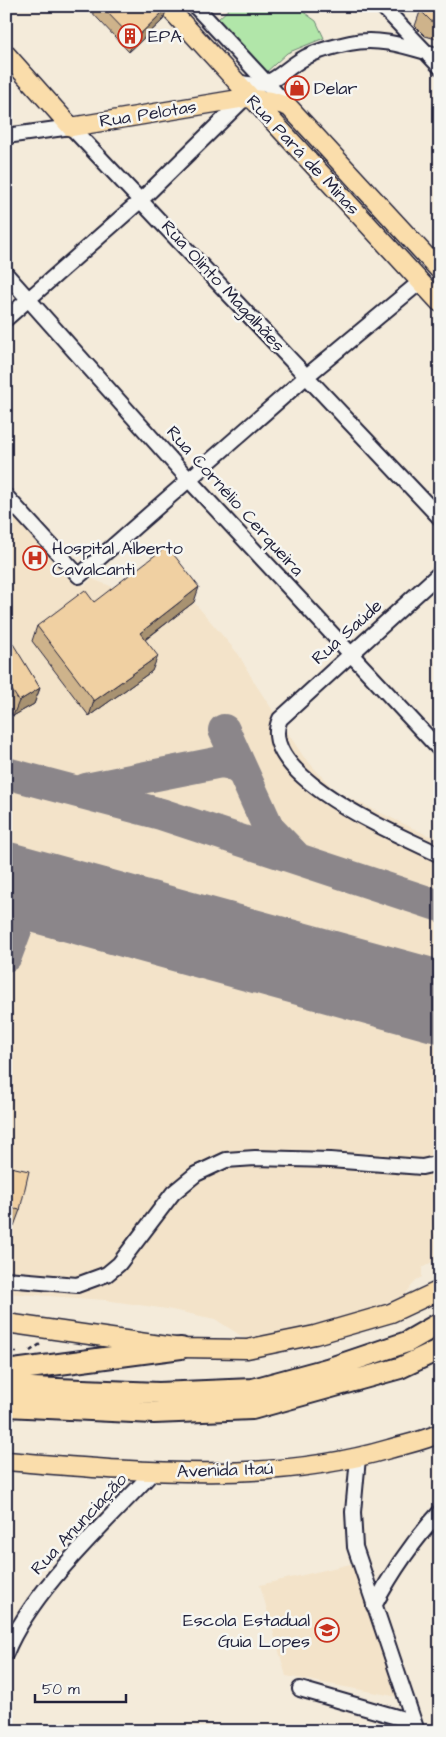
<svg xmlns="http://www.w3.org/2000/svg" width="446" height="1737" font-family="'Architects Daughter',sans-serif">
<rect width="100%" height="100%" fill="#f4ebda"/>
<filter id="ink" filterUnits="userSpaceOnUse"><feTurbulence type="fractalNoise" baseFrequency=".02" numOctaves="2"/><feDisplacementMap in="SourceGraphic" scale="10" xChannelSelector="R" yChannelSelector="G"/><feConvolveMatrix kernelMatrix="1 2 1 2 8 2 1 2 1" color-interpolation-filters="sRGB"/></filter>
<g filter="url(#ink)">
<path fill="#f3e3c9" d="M6,496L79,576L84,586L92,579L113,587L143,574L194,602L239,655L254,682L303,756L335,791L427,835L440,838V1257L422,1268V1277L416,1280L405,1295L360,1315L307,1328L246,1339L215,1319L167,1309L105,1300L6,1293Z
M359,1562L404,1698L286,1676L260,1585Z"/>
<path fill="#b1e6a9" stroke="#6a8472" d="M232,6H295L316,21L324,38L287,53L263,75L217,20Z"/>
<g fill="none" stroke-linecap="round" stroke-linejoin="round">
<path stroke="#8b868a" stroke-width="32" d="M224,730L269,829L296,857
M6,773L161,814L440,906
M86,789L221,762L232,764L243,772
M6,956L26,903L21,887"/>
<path stroke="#8b868a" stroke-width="82" d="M6,883L440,1002"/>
<g stroke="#22223b" stroke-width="18">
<path id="minor" d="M195,6L288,106
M382,6L440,67
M235,81C273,93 276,73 306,57C319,50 336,46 350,43C380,36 411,48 440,56
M6,136L71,127L440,518
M6,274L190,481L440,750
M6,319L141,200L245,98
M6,496L79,576L308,375L420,282
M440,573L280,719C254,776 402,836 440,855
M6,1279L77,1285L107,1274L119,1264L173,1193L196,1174L226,1160L255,1158L330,1160L422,1167L440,1163
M358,1458L353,1512L355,1547L417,1731
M374,1606C393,1570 413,1541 440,1512
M6,1653C33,1588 104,1525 152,1473
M300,1689L414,1722"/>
</g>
<g stroke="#22223b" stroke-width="21">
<path id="major" d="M167,6L440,303
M6,54L71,127L245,98L271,101L289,107L440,271
M6,1323L181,1348L247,1349L315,1335L391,1313L440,1290
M6,1461C132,1471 267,1485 389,1449C406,1444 424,1441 440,1433"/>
</g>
<g stroke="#22223b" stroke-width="24">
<path id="highway" d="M6,1371L181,1348
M6,1387L159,1393L253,1389L327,1369L407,1342L440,1323
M6,1406L154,1413L252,1409L400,1368L440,1349"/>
</g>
<path stroke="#22223b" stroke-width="2.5" stroke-dasharray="4 4" stroke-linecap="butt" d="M30,1351L42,1343
M6,1352H17"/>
<use href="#minor" stroke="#f6f6f2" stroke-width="14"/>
<use href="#major" stroke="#faddab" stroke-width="18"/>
<use href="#highway" stroke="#faddab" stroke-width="20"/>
</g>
<path fill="#ceb38b" stroke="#22223b" d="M86,6H166L163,20L129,52Z
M422,6H440V40L425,36L415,26Z
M194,602L145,640L152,671L89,716L32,641L37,626Z
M6,634L40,688L34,704L13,716L6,705Z
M6,1166L20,1210L14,1226L6,1224Z"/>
<path fill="#a89271" stroke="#22223b" d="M167,8L163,20L129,52L134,40Z
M199,587L194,602L134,648L140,633Z
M158,656L152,671L89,716L94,701Z
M40,688L34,704L13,716L19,701Z"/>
<path fill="#f0d0a2" stroke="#22223b" d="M101,6H166L167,8L134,40Z
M422,6H440V23L431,21L420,10Z
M167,546L199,587L140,633L158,656L94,701L37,626L85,590L94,602Z
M6,634H7L40,688L19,701L6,681Z
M6,1166L29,1171L20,1210L6,1207Z"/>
</g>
<defs>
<g id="building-ring" transform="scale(1.25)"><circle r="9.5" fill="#f6f6f2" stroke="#c8321e" stroke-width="1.5"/><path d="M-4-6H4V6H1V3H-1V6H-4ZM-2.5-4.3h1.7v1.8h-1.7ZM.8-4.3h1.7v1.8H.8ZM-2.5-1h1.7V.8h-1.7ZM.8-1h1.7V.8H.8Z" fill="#c8321e"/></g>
<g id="shop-ring" transform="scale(1.25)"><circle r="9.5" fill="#f6f6f2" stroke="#c8321e" stroke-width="1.5"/><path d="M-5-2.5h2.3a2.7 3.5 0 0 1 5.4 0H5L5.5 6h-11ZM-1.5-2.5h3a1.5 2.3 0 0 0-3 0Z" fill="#c8321e"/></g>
<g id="hospital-ring" transform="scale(1.25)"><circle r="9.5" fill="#f6f6f2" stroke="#c8321e" stroke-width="1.5"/><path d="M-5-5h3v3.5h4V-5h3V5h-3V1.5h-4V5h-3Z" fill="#c8321e"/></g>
<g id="school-ring" transform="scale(1.25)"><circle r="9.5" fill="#f6f6f2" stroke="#c8321e" stroke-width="1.5"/><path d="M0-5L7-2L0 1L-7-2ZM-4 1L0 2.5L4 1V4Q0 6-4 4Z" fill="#c8321e"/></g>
</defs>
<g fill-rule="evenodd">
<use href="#building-ring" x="130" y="36"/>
<use href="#shop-ring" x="297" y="88"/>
<use href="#hospital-ring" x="35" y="558"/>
<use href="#school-ring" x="327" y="1630"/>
</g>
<g text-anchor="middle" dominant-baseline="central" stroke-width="5" stroke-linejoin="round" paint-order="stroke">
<g font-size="18" fill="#22223b" stroke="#f6f6f2" text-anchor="start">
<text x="148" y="36">EPA</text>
<text x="314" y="88">Delar</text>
<text x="52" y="548">Hospital Alberto<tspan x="52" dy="21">Cavalcanti</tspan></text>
<text x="310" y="1620" text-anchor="end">Escola Estadual<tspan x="310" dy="21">Guia Lopes</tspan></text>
</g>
<g font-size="18" fill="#22223b" stroke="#f6f6f2">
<text transform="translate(148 114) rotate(-9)">Rua Pelotas</text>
<text transform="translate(303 155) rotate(47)">Rua Pará de Minas</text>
<text transform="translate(223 286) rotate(47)">Rua Olinto Magalhães</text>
<text transform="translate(235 501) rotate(48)">Rua Cornélio Cerqueira</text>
<text transform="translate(347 632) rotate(-42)">Rua Saúde</text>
<text transform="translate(225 1470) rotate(-2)">Avenida Itaú</text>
<text transform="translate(79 1524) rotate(-47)">Rua Anunciação</text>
</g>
</g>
<rect width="446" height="1737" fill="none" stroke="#f6f6f2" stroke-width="25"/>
<rect x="12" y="12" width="421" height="1712" fill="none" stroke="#22223b" stroke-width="2" filter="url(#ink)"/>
<path d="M35 1694v8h91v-8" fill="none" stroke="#22223b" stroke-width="2.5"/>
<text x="42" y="1694" font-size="15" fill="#22223b" stroke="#f6f6f2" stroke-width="4" paint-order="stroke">50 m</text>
</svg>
